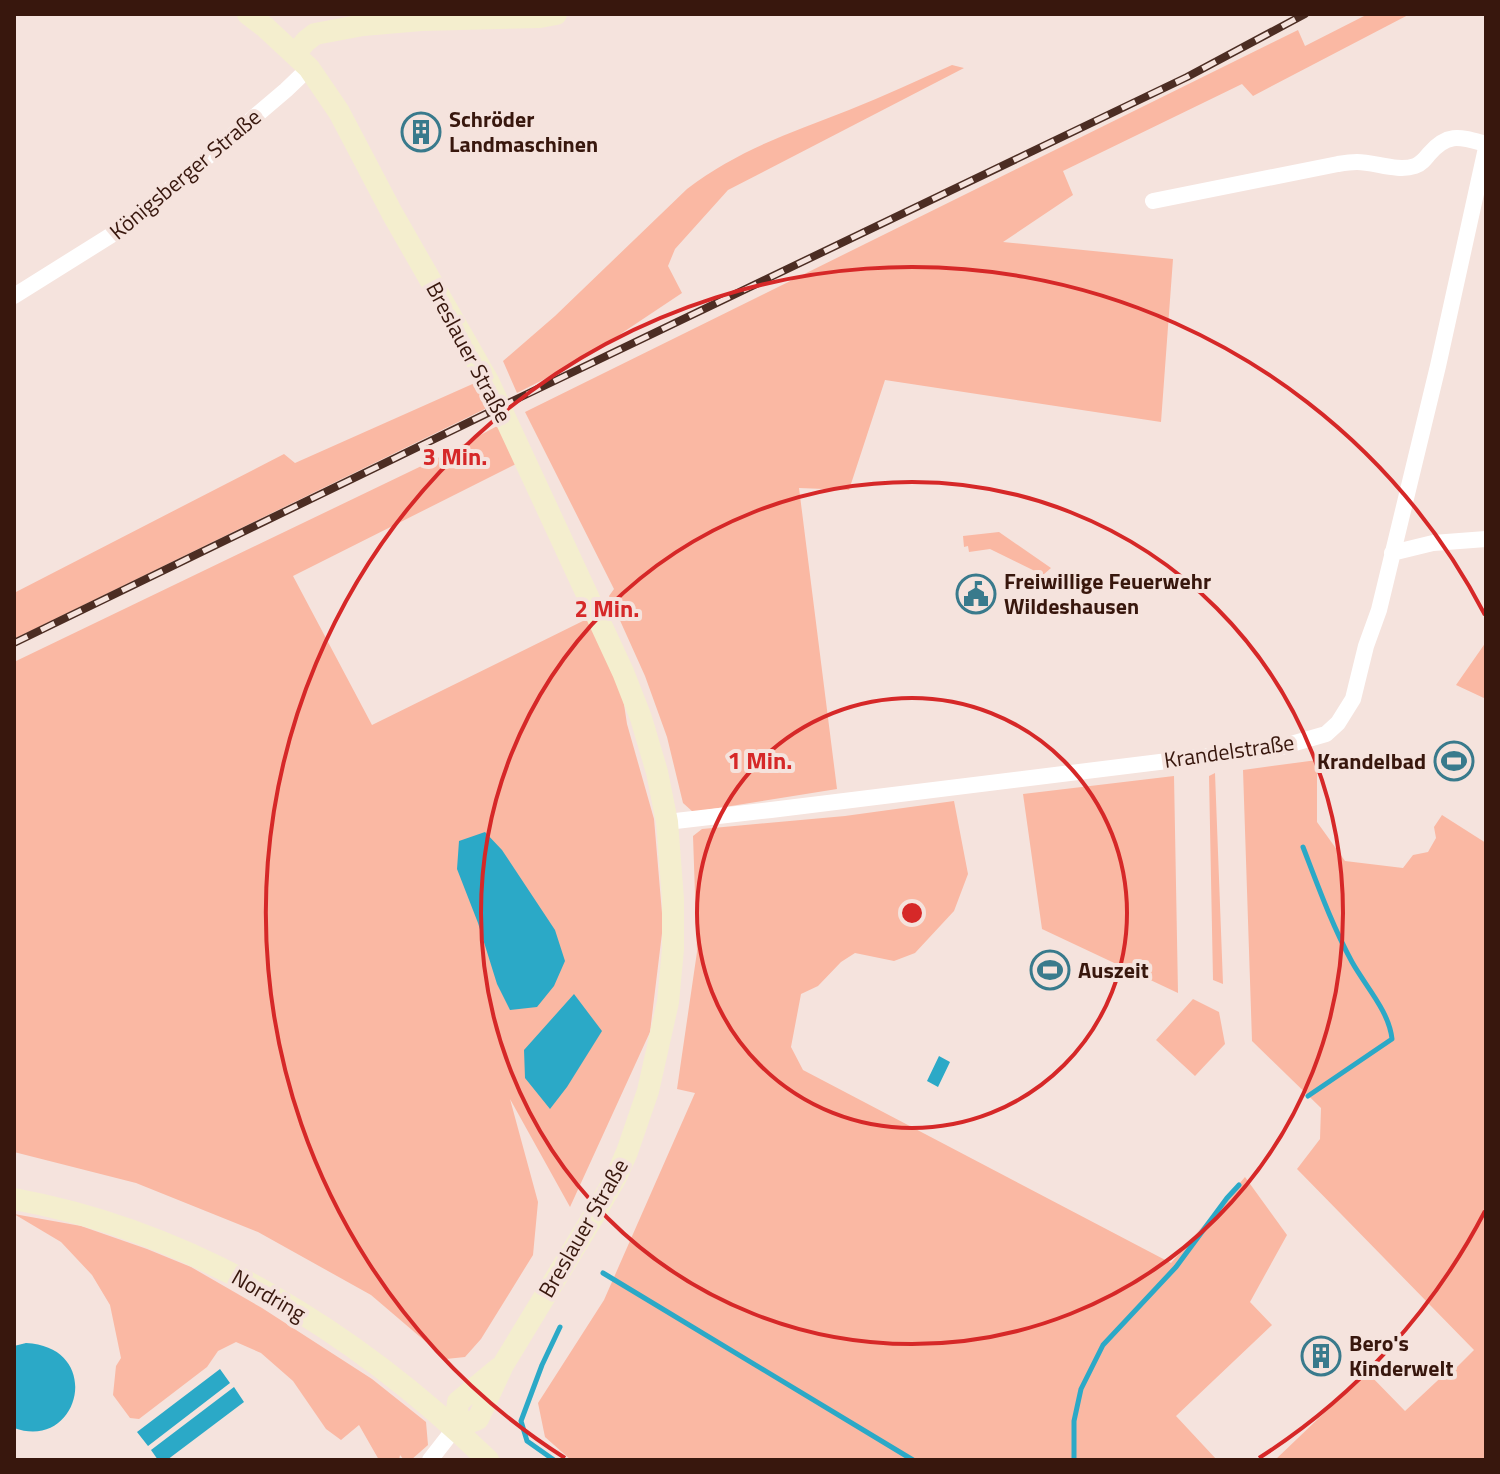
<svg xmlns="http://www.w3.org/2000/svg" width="1500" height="1474" font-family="'Titillium Web',sans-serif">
<rect width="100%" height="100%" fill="#f5e3dd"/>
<path fill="#fab8a3" d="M1368,14H1410L1253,96L1242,84L1063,171L1073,195L1003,242L1173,259L1161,422L885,380L849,490L799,488L837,789L693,812L683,803L667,737L645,676L609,596L614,589L525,412L1298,30L1305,46Z
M952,65L964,68L728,190L675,249L668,266L682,293L580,361L517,393L503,361L555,316L687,189C738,150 790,133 849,110C884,96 918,80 952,65Z
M477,382L489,407L14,639V593L284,454L295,463Z
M499,425L516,464L293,576L372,725L591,617L620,678L627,724L654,819L663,925L650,1032L570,1207L510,1099L538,1202L533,1255L481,1339L465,1357L446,1359L371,1295L258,1232L136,1183L14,1152V662L436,459Z
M999,532L1051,568L1043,575L990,549L969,552L968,546L964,547L963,536Z
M1486,642V699L1456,685Z
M1317,760V822L1345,861L1403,868L1413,855L1428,852L1436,838L1434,827L1442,815L1486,843V1460H1275L1367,1372L1405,1411L1451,1368L1454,1370L1474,1350L1297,1169L1320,1139L1321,1108L1252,1041L1243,770Z
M1215,773L1223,984L1213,980L1209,776Z
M1174,776L1178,993L1042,929L1023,794Z
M954,801L968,874L954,911L915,953L894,961L855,953L841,962L818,986L801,994L791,1047L803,1070L1171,1263L1245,1177L1287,1235L1250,1302L1272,1325L1176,1416L1217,1460H571L545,1437L538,1403L604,1300L695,1093L677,1089L697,952L693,836L702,829L845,816Z
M1193,999L1219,1012L1225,1044L1195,1076L1156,1040Z
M14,1214L81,1226L147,1249L191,1267L262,1308L372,1379L426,1422L428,1445L411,1460H404L400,1455L399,1460H379L359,1425L341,1440L326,1429L293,1381L261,1353L236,1342L218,1351L207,1367L139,1419L130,1418L113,1395L116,1366L121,1358L110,1305L92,1275L61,1242Z"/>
<path fill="#2ba9c7" d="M485,832L502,850L555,930L565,961L554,986L537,1007L510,1010L497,984L478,923L457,869L459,841Z
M574,994L602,1031L567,1087L550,1109L525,1078L524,1050Z
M939,1056L950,1062L938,1087L927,1081Z
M26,1343C105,1347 80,1452 14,1428V1346Z
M220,1369L230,1383L148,1446L137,1432Z
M234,1387L244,1402L167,1460H158L151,1450Z"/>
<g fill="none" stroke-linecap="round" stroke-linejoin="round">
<path stroke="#2ba9c7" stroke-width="5" d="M1303,847C1318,886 1332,925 1352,962C1366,987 1389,1011 1392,1039L1308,1096
M603,1273L913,1460
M554,1460L527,1441L521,1421L542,1365L560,1327
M1074,1460V1421L1081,1389L1103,1345L1176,1267L1227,1198L1239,1185"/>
<path stroke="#fff" stroke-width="16" d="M1153,201L1338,164C1344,163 1351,162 1357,162C1375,162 1397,172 1415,166C1421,164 1425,159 1429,154C1448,132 1460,137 1486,144
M14,296L129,224L286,90L309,68
M1392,553L1433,543L1486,539
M667,822L771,810L1281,747L1326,734L1338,723L1353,699L1366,646L1379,610L1438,366L1486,148
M430,1460L455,1428"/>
<path stroke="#f4eece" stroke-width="22" d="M248,14L265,27L309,68L339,112L392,213L488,381L623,672L641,718L657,772L667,822L673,899V949L668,1002L648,1091L627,1152L616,1177L593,1217L503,1365L478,1419L455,1428
M295,54L306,41L315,34L363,25L421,20L540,17L556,14
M14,1199C195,1232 357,1333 488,1460
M455,1428L458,1402L499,1368"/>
<g stroke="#4c2d23" stroke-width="8">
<path id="rail" d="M14,643L523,396L1187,77L1305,14"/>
</g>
<use href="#rail" stroke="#f5e3dd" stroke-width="5" stroke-dasharray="15" stroke-linecap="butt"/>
</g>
<g fill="none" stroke="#d62828" stroke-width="4">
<circle cx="912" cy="913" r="215"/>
<circle cx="912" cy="913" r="431"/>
<path d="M1485 1211A646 646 0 0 1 1259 1458M565 1458A646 646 0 1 1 1485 615"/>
</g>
<defs>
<g id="building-ring" transform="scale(2)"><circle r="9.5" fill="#f5e3dd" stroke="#397a8c" stroke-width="1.5"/><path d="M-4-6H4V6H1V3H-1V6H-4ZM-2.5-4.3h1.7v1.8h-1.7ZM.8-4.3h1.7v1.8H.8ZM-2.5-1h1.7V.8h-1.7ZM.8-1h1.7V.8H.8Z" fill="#397a8c"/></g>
<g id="civic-ring" transform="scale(2)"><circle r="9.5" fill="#f5e3dd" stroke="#397a8c" stroke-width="1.5"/><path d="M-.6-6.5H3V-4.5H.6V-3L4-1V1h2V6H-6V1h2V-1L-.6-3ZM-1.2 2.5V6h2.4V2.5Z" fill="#397a8c"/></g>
<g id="stadium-ring" transform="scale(2)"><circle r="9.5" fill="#f5e3dd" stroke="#397a8c" stroke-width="1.5"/><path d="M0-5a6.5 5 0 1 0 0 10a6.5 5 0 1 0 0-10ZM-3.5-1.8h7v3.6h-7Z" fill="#397a8c"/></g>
</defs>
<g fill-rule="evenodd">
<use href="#building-ring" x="421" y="132"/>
<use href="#civic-ring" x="976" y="594"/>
<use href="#stadium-ring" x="1454" y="761"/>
<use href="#stadium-ring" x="1050" y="970"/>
<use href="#building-ring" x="1321" y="1356"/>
</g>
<g text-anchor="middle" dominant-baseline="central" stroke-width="8" stroke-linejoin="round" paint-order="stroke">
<g font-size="22" font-weight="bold" fill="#38170d" stroke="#f5e3dd" text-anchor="start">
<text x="449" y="119">Schröder<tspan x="449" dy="25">Landmaschinen</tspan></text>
<text x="1004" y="581">Freiwillige Feuerwehr<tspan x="1004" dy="25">Wildeshausen</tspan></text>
<text x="1426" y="761" text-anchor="end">Krandelbad</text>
<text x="1078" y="970">Auszeit</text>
<text x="1349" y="1343">Bero's<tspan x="1349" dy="25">Kinderwelt</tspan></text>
</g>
<g font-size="22" fill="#38170d" stroke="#f5e3dd">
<text transform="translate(185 174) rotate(-40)">Königsberger Straße</text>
<text transform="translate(469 352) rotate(62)">Breslauer Straße</text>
<text transform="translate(1229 751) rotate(-8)">Krandelstraße</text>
<text transform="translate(583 1228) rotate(-60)">Breslauer Straße</text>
<text transform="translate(269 1295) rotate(30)">Nordring</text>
</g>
</g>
<circle cx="912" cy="913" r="12" fill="#d62828" stroke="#f5e3dd" stroke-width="4"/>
<g font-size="24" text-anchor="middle" font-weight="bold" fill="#d62828" stroke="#f5e3dd" stroke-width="8" stroke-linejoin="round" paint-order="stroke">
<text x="455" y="465">3 Min.</text>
<text x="607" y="617">2 Min.</text>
<text x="760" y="769">1 Min.</text>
</g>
<rect width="1500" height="1474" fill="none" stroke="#38170d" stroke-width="32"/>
</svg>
